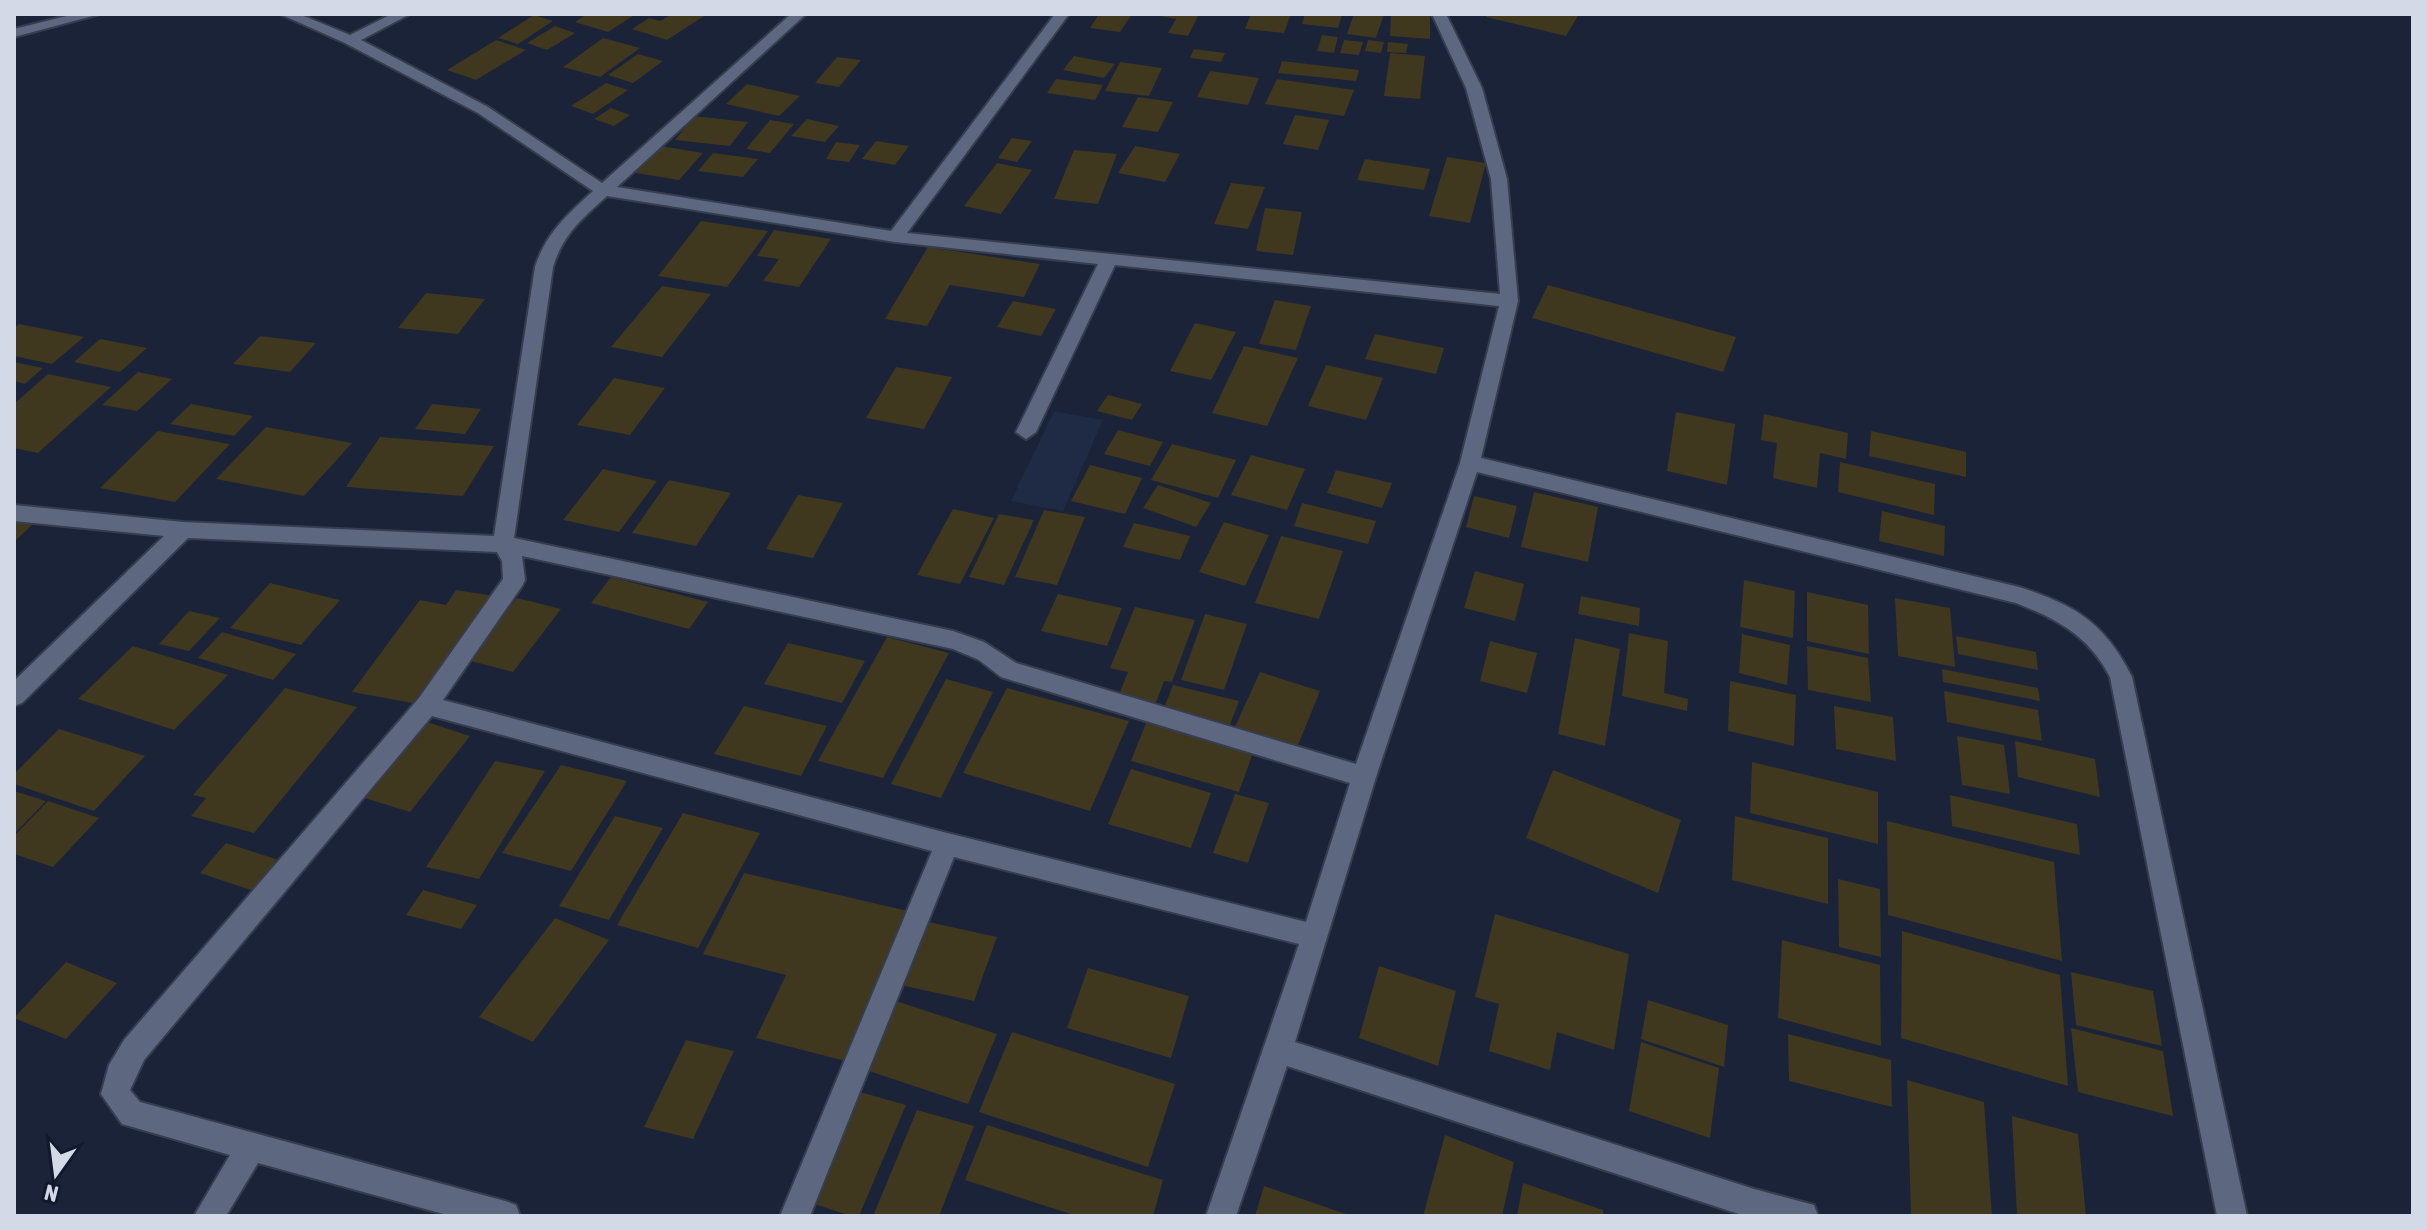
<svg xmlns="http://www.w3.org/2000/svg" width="2427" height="1230" font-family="'Asap Condensed',sans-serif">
<rect width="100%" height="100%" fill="#1a2338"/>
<path fill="#1f2a45" d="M1054,411L1103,420L1063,511L1011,501Z"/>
<path fill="#3f371e" d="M587,14H636L608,32L575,22Z
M672,14L704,16L667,40L632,29L649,18L660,21Z
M1099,14H1132L1120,32L1090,28Z
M1150,14H1199L1188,36L1168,33L1176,19Z
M1251,14H1291L1284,33L1245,29Z
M1305,14H1342L1338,28L1302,24Z
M1354,14H1384L1376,38L1347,34Z
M1391,14L1430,15V39L1390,36Z
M1488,14H1579L1566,36L1486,17Z
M534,15L553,21L518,44L498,38Z
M555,26L575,33L547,50L527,43Z
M1322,35L1338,37L1334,53L1317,51Z
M603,38L640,48L600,77L563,67Z
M496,40L526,50L476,80L447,70Z
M1344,40L1363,42L1359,55L1340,53Z
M1368,40L1384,42L1381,53L1365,51Z
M1388,42L1408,44L1406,53L1387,52Z
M1194,49L1225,53L1221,62L1190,58Z
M1390,53L1425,56L1420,99L1384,96Z
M638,54L663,61L633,83L608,75Z
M1074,56L1115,64L1104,78L1063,70Z
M837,57L861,60L839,87L815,83Z
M1282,61L1359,70L1356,81L1278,73Z
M1120,62L1162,68L1149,96L1105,91Z
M1210,71L1259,78L1248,105L1197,97Z
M1056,79L1103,85L1095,100L1047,93Z
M1277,79L1354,90L1344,116L1265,104Z
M606,83L628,90L593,114L571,106Z
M747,84L800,96L779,116L726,104Z
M1138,97L1173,102L1158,132L1122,127Z
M611,108L630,115L614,126L594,119Z
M1295,115L1329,120L1318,150L1283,144Z
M694,116L748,122L730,146L675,140Z
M807,119L839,126L825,142L791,136Z
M770,120L794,124L770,153L746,149Z
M1012,138L1032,141L1017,162L998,158Z
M876,141L909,146L895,165L862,159Z
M836,142L860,145L849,162L826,159Z
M655,145L703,153L679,180L630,172Z
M1135,146L1180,154L1165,182L1118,173Z
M1074,150L1117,154L1098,204L1054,199Z
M713,153L758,159L743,177L698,171Z
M1447,157L1486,163L1470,223L1429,216Z
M1365,159L1430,169L1424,190L1357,180Z
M997,163L1032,170L1001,214L964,206Z
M1231,183L1265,187L1248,229L1214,224Z
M1265,208L1302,212L1293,255L1256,251Z
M701,221L768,231L727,287L658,276Z
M774,230L831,239L799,287L763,281L779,259L757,256Z
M928,247L1040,264L1024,297L950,285L927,326L885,319Z
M1548,285L1736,337L1723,372L1532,318Z
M662,286L711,294L662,357L611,347Z
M426,293L485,299L458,334L398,328Z
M1275,300L1311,306L1296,350L1259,344Z
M1013,301L1056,309L1041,336L997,327Z
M1195,323L1236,332L1211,380L1170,371Z
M19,324L84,337L52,364L14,356V328Z
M1375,334L1444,348L1436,374L1365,359Z
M260,336L316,343L290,372L233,364Z
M100,339L147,348L120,372L74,362Z
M1244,346L1298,358L1267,426L1212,413Z
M14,362L43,368L25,384L14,381Z
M1326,365L1383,378L1366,420L1308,406Z
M896,367L952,377L924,429L866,418Z
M138,372L172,379L137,411L102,405Z
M48,374L111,387L38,453L14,448V404Z
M614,378L665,388L630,435L577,425Z
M1108,395L1142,404L1132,420L1097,411Z
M191,404L253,416L234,436L170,424Z
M432,404L481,409L465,434L415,429Z
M1676,412L1735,424L1727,485L1667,471Z
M1764,414L1848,433L1846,459L1820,453L1817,488L1773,478L1777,443L1761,440Z
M266,427L352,443L304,496L216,479Z
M1118,430L1163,442L1150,466L1104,454Z
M158,431L230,444L175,502L100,488Z
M1871,431L1966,452V477L1869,456Z
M380,437L494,446L463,496L346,487Z
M1172,444L1236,460L1218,498L1151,480Z
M1251,455L1305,469L1287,510L1231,495Z
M1840,462L1935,484L1934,515L1838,492Z
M1090,465L1142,478L1125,514L1071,501Z
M603,469L657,481L619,532L563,520Z
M1336,470L1392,483L1382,508L1327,493Z
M669,480L731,493L696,546L632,533Z
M1158,485L1211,503L1196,527L1143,508Z
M1534,492L1598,507L1588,562L1521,547Z
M798,495L843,503L813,558L766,549Z
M1474,496L1517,506L1509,538L1466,527Z
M1302,503L1376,521L1368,544L1294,526Z
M953,509L994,518L960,584L917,575Z
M1044,510L1085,517L1057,585L1015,577Z
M1882,511L1945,526L1944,556L1879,541Z
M999,514L1034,520L1004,585L969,577Z
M14,520L33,524L14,542Z
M1224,522L1269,535L1245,586L1199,572Z
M1134,523L1190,536L1180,560L1123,547Z
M1281,536L1343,551L1319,619L1255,603Z
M1475,571L1524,584L1515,621L1464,608Z
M611,577L708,602L689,629L591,603Z
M1744,580L1795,591L1793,638L1740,627Z
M270,583L340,600L301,645L230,628Z
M456,590L494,596L418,704L352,692L420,600L446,605Z
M1807,592L1868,605L1869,654L1807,641Z
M1058,594L1122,608L1107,646L1041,631Z
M1581,596L1640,608L1639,626L1578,614Z
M517,598L561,609L513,672L467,660Z
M1895,598L1950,608L1955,667L1898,656Z
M1135,607L1195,620L1172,682L1164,681L1155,705L1118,697L1128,672L1110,668Z
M189,611L220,618L189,651L159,644Z
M1205,614L1247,624L1224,690L1181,680Z
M222,632L296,654L273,680L198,658Z
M1629,633L1668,641L1664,693L1688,699L1687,711L1622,696Z
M1742,634L1790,645L1787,685L1739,673Z
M1956,636L2036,652L2038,670L1958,654Z
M887,637L949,653L883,778L818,761Z
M1575,638L1620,649L1605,746L1558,734Z
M1490,641L1537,653L1527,693L1480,681Z
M788,643L865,661L842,703L764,684Z
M133,646L228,675L174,730L78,699Z
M1807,646L1868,658L1871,702L1808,690Z
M1942,669L2038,688L2040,701L1943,682Z
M1260,672L1320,691L1296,750L1233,731Z
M946,679L993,692L941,798L891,784Z
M1730,681L1796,695L1794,746L1728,731Z
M1173,685L1239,701L1228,730L1162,713Z
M285,688L357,707L254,833L191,816L206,798L193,795Z
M1007,688L1129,721L1090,811L963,773Z
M1944,691L2038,710L2042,741L1947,722Z
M744,706L827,726L801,776L714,754Z
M1834,706L1893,717L1896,761L1836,749Z
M421,720L470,736L410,812L358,796Z
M1146,723L1253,753L1239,792L1131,761Z
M59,729L145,756L94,811L14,784V774Z
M1957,736L2004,745L2010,794L1962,785Z
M2015,741L2095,759L2100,797L2018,777Z
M495,761L545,771L479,879L426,867Z
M1752,762L1878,792V844L1750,813Z
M561,765L627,781L571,871L502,853Z
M1131,769L1211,793L1191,848L1108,824Z
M1553,770L1681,820L1658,893L1526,838Z
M14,791L46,801L14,834Z
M1235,794L1269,803L1248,863L1213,853Z
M1950,795L2077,824L2080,855L1952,826Z
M48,801L99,818L53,867L14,854V836Z
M683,813L760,833L698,948L617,925Z
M615,816L663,828L609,920L559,906Z
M1735,816L1828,838V904L1732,880Z
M1887,821L2054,862L2062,961L1888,915Z
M226,843L285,862L260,893L200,873Z
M744,873L908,911L845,1061L756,1038L786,975L703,954Z
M1838,879L1880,889L1881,957L1839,947Z
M423,890L477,905L461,929L406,915Z
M1495,914L1629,954L1614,1050L1557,1032L1550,1070L1489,1051L1499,1004L1475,997Z
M555,918L609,940L533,1042L479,1017Z
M924,921L997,937L974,1001L900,985Z
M1902,931L2060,975L2068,1086L1901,1038Z
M1782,940L1880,965L1881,1046L1778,1018Z
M66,962L117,983L66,1039L14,1018Z
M1379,966L1456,991L1438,1066L1359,1038Z
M1088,968L1189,996L1171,1058L1067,1028Z
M2071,972L2153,991L2162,1046L2076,1025Z
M1648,1000L1728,1025L1724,1067L1641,1039Z
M896,1001L997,1034L968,1104L863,1069Z
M2071,1028L2163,1051L2173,1116L2078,1092Z
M1012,1032L1175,1084L1148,1167L979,1112Z
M1788,1034L1891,1060L1892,1107L1789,1081Z
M686,1040L734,1051L693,1139L644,1127Z
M1641,1042L1719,1068L1710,1138L1629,1111Z
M1907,1080L1984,1102L1992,1216H1911Z
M860,1092L906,1105L859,1216H851L811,1203Z
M917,1110L974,1126L939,1216H873Z
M2012,1116L2078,1134L2086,1216H2017Z
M987,1125L1163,1180L1153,1216H1077L965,1180Z
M1445,1135L1514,1162L1502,1216H1423Z
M1523,1183L1603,1210V1216H1517Z
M1264,1186L1349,1215V1216H1255Z"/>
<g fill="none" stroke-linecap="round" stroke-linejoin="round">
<g stroke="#363d4e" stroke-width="4">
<path id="minor" d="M75,14H100L14,37V29Z
M280,14H299L350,35L392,14H410L361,40L488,107L602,183L791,14H806L617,187L891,231L1055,14H1069L907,233L1500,294L1491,179L1466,88L1432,14H1446L1482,88L1507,179L1518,301L1481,458L2019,587C2075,605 2105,623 2132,677L2247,1216H2217L2110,677C2089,636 2057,619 2016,603L1477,472L1376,777L1295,1042L1754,1189L1814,1205L1818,1216H1745L1287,1066L1236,1216H1206L1299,944L954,857L810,1216H780L932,851L432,716L144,1060L130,1090L140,1102L505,1201L516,1205L520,1216H451L258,1163L226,1216H194L230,1155L122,1124L101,1094L109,1065L124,1040L419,698L503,579L502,561L497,552L188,538L22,703L14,706V681L164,536L14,521V505L183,522L494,536L535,267C546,233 567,215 593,191L478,113L345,43ZM607,196L895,242L1098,264L1016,432L1026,439L1036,432L1115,265L1499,306L1460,463L1356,764L1016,663L984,642L953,631L514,538L553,267C563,234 583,218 607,196ZM522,556L953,649L979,660L1001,677L1350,783L1306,922L947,833L443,700L522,586L525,580Z"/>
</g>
<use href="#minor" fill="#5d6880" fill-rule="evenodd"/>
</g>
<rect width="2427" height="1230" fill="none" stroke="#d3d9e7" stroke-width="32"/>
<g transform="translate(56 1174) rotate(194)" stroke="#11192d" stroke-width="6" paint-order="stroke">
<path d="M0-6L14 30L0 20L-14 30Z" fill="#d3d9e7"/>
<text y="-12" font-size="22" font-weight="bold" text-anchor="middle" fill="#d3d9e7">N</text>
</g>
</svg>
